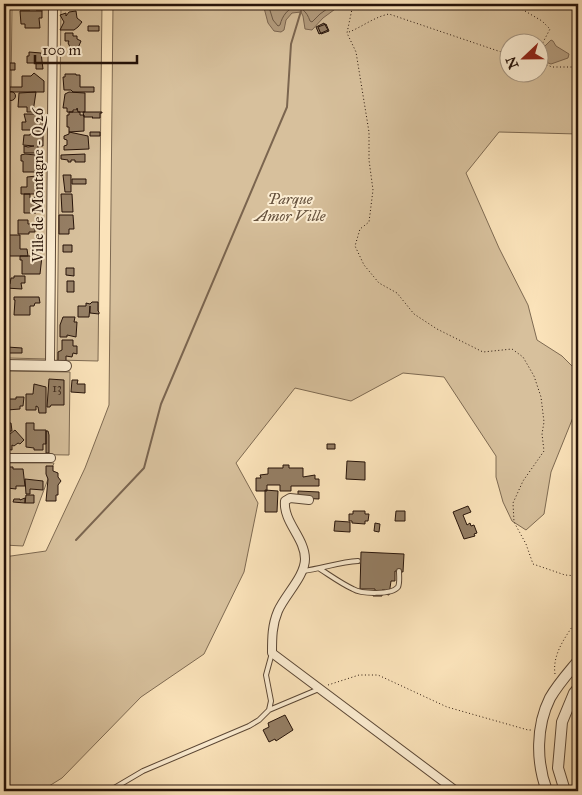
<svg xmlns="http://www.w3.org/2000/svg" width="582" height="795" font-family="'IM FELL Great Primer',serif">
<rect width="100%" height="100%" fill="#fbe3ba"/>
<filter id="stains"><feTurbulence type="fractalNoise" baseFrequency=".004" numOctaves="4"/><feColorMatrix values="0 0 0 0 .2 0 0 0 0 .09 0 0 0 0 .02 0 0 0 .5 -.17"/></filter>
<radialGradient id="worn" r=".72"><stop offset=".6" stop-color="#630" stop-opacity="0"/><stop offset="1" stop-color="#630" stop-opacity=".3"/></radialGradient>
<path fill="#d7c09c" stroke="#7e6a52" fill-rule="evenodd" d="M12,4H52L48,359L8,358Z
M61,4H102L98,361L57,360Z
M113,4H578V134L499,132L466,173L499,248L528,305L537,340L562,356L578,372V405L551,472L544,514L526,530L512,521L503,502L496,477V456L444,377L403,373L351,401L295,388L236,463L258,503L244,572L204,654L141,697L62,778L41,791H4V557L46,551L85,468L109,405ZM510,42H540V72H510Z
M4,371L70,372L69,455L4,454Z
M4,463H54L23,546L4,545Z"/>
<path fill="#b39c7e" stroke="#7b654f" d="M263,4H342L323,18L312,30L305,29L303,16L301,12L292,13L286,20L284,30L281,32L274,31L268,23Z
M551,40L553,41L556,46L569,54L568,58L551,64L540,60L544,47Z"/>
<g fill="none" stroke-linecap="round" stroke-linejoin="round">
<path stroke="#6c5844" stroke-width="1" d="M268,4L273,20L278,26L280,25C285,5 303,0 310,21L312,22L320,14L334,4"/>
<path stroke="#7b654f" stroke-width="2" d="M76,540L144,468L161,404L287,107L291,44L301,11"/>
</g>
<path fill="#957f65" stroke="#261309" d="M20,4H43V10H36V8H30V10H20Z
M20,11H42V18H39L40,28H25V24H21Z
M76,11L77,18L82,22L78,27L74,30H60L64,22L60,15L66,13V16L69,12Z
M324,23L328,30L319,34L316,27Z
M326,24L329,31L321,34L318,27Z
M88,26H99V31H88Z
M65,33H73V36H77V39L81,41L78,48L70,47L68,43L69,41H65Z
M29,52L41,53L43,69H36V63H27V56H29Z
M7,63H15V70H6Z
M34,73L44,81V92H6L7,87H22V76H31Z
M65,74H76V75H80V87H94V92H73L71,90H64L63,77H65Z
M6.5 96a4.5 4.5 0 1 1 9 0a4.5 4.5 0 1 1-9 0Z
M36,92L33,112H27V107H18L19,93Z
M69,92L85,93V112H78L77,108V110H73V112H67V108H63L65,94Z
M69,112H80V115H84V131L69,132V127H67V115H69Z
M83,112H102V113H100V118H92L93,117H84Z
M24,114H41L39,122H43V130H22V122H26Z
M37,132H43V146H38V153H24V146L28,147L34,146L23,145L24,135H30V134Z
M69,132L88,136L89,149L64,150V146L67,145V140L64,139V136L69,134Z
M90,132H100V136H90Z
M25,154L36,155L37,166H39V162H44V169H37V172H23V161H21V155Z
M85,154V162H75V160H71V162H68V160L61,159V155Z
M63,175H71V192H65Z
M37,176L43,177L41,189H36V194H21V187H27V177Z
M72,179H86V184H72Z
M24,194H30V198L36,197V213H24Z
M61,194H72L73,212H62Z
M4,215H6L7,222V234H4Z
M59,215H73L74,229H69V234H59Z
M18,220H28V224H35V232H29V234H18Z
M7,235H20V249H27L28,256H7Z
M63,245H72V252H63Z
M20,256H42L40,274H22V260H20Z
M66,268H74V276L66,275Z
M14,276H25V283H21L22,289L6,288V284H10L11,278H14Z
M67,281H74V292H67Z
M14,297H39L40,303H35L34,306H30V315H14L15,300H14Z
M92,302H98V311L99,312V314L90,313V306L89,317H78V306H86V303L90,304Z
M63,317H75L74,322H77L76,337L67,335V337H60V325Z
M62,340H73V346H77V354L73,353L72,357L66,356V361H58V352L62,350Z
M7,347L22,348V353H6Z
M4,373H6V397H4Z
M49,379L64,380V405H51L50,407H47Z
M72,380H78L77,384H85V393L71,392Z
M34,384L46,387V413H39L38,407L36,406V410H26V394H33Z
M16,397H24L23,406H20V409L7,410V399H16Z
M6,423H11L12,431H10L9,435H6Z
M26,423H34V430H46V444H43V450H34V448L26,447Z
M15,430L24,440L20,444L18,443L14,446L12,445V450L5,449V438Z
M46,431H48L49,435V453H46Z
M327,444H335V449H327Z
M347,461L365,462V480L346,479Z
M283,465H289V468H303V477L315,475V479H319V486H291V491H280V485H267V491H256V478H261L260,475L268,474V468H283Z
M46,466H53V471L58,473V477L61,481L58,485V495H56V501H46L48,479L46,474Z
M7,467H13V469H23L25,486H16V489L7,488Z
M25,479L43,481V490L30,489V494H26Z
M265,490L278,491L277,512H265Z
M298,491L319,492V499L298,498Z
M26,495H34V503H25Z
M25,498V503L13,502L14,499H20V500Z
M468,506L471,512L463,515L467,525L470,523L471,526L474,525L477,533L474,534L475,536L464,539L453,512Z
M353,511H365V514H369L368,521H365V524L352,523V521H349V514H353Z
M396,511H405V521H395Z
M335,521L350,522V532L334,531Z
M375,523L380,524L379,532L374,531Z
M361,552L404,554L403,572L395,571V581H391L389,595L385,594V590H382V596H373V594H375V589H360Z
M285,715L293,730L276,741L275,739L269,742L263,730L269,727L268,723Z"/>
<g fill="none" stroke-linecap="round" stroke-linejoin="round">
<g stroke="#5b4735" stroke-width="6">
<path id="service" d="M320,569C331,576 342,584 353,589C361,594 392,595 398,587C400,583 399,576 399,571
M302,571C321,569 339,562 358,561
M269,710L271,701L266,675L272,653
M109,791L143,771L249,726L259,720L269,710L319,689"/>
</g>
<g stroke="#5b4735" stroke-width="10">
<path id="minor" d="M50,366L53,4
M4,458H51
M309,500L290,498L285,501C283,522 305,538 305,559C305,576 285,595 278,611C272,625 272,638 272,653L456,791"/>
</g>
<g stroke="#5b4735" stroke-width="12">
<path id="tertiary" d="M4,365L66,366
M547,791C536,762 536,726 550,698C558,684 569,672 578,661
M565,791L558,768L562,722L574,693L578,688"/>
</g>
<path stroke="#261309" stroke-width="1" stroke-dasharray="1 2.5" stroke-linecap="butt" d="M352,4V9L347,33L356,52L369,132V160L373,190L369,222L360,229L355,246L364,265L379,283L397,293L414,314L437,329L483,352L512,349L523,357L534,376L541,397L544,422L542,434L544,451L523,481L513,503L514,522L526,544L533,564L565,575L578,576
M513,4L542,21L550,29L540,48
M349,32C362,27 374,17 389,14L510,55
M540,62L552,67H573L578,69
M555,674C552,653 567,635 578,618
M328,685L359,675H378L447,707L528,730H532"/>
<use href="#service" stroke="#fcedd2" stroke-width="4"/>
<use href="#minor" stroke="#fcedd2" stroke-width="8"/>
<use href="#tertiary" stroke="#fcedd2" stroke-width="10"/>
</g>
<g text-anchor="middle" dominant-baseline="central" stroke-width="4" stroke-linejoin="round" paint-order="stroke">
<g font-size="12" fill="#422e20">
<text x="57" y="388">13</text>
</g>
<g font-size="15" fill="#261309" stroke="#fcedd2">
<text transform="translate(38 185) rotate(-90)">Ville de Montagne - Q 26</text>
</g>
<g font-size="15" font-style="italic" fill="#64503c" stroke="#fcedd2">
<text x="290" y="199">Parque<tspan x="290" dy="17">Amor Ville</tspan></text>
</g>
</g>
<rect width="582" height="795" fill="none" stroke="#fbe3ba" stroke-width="20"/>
<rect x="5" y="5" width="572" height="785" fill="none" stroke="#261309" stroke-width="2.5"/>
<rect x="10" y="10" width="562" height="775" fill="none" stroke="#261309"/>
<g transform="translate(524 58) rotate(248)"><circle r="24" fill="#fcedd2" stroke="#a69682"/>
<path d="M0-4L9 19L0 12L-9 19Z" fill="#8f2418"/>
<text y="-8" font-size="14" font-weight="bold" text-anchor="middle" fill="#261309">N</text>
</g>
<path d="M35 55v8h102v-8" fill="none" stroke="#261309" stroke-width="2.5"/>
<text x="42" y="55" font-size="15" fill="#261309" stroke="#fcedd2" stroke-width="4" paint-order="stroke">100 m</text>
<rect width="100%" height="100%" filter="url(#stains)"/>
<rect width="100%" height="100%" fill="url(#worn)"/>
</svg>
